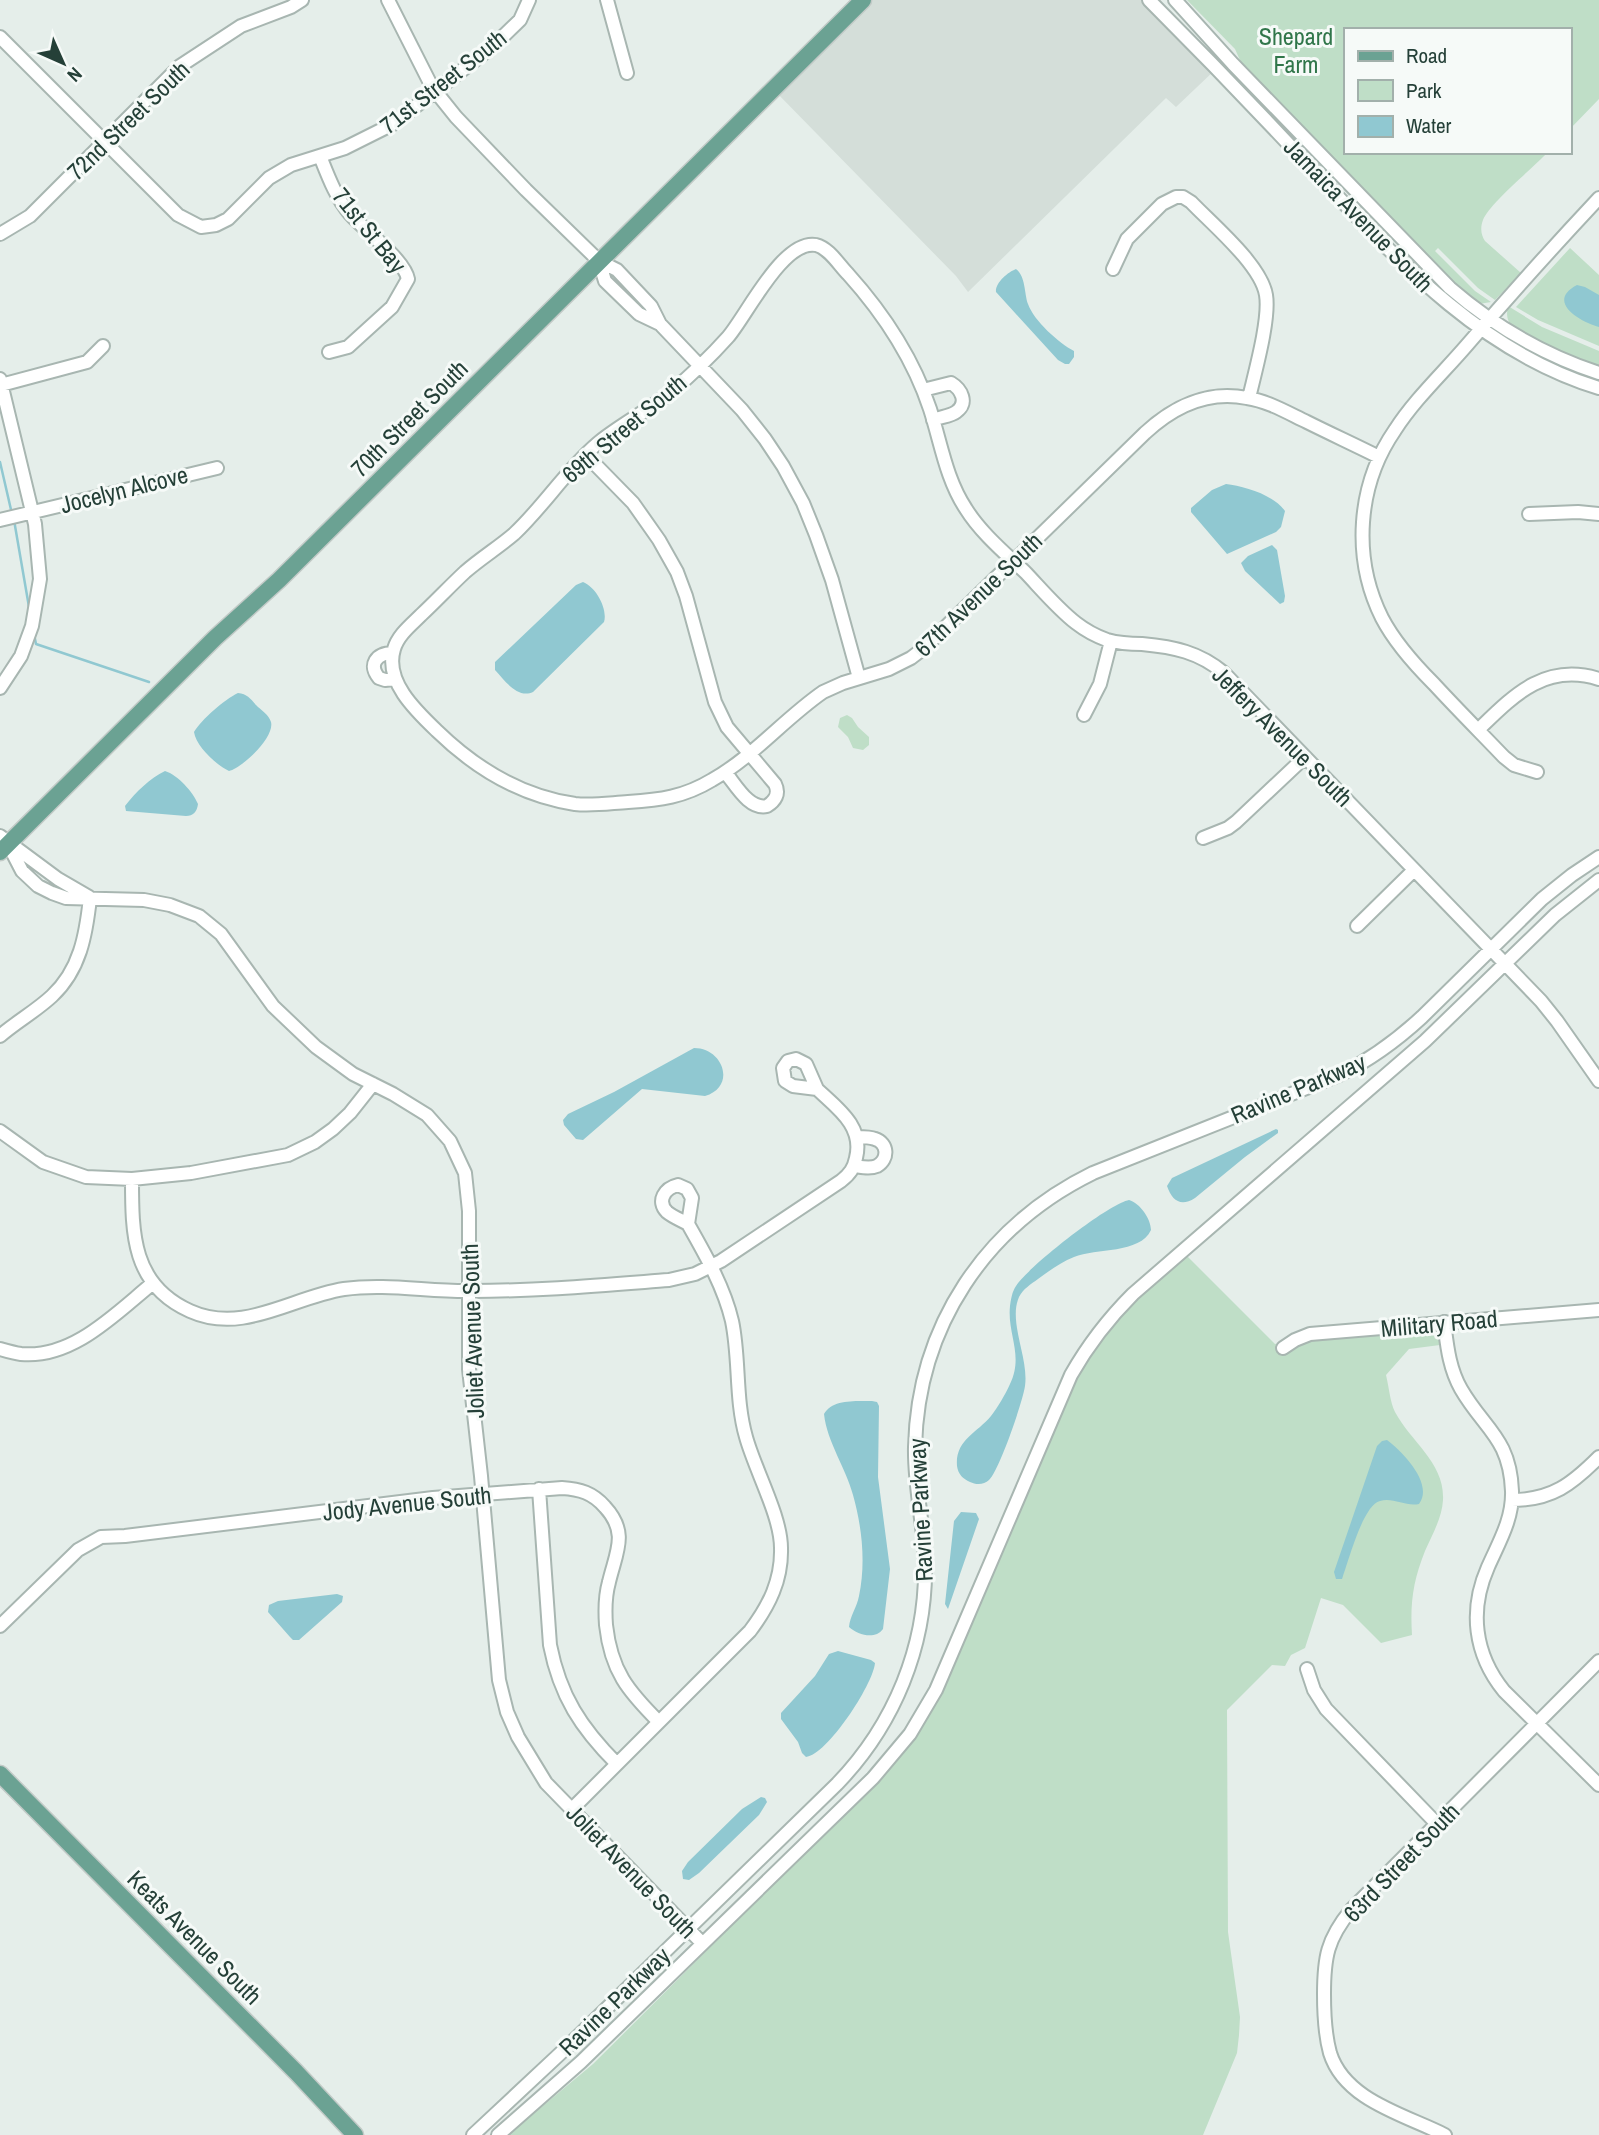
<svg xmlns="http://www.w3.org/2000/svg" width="1599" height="2135" font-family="'Archivo Narrow',sans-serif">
<rect width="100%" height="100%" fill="#e5eeea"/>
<path fill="#d4ded9" d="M868,0H1144L1216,69L1176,107L1166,98L968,292L956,276L773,89Z"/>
<path fill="#bfdec7" d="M1187,0H1599V99L1569,130V30H1345V152H1548C1534,167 1489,204 1483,220C1480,228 1481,235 1485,241L1521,273L1495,300L1478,288L1438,248L1435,251L1475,291L1491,302L1479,304L1462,292L1243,67L1235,49Z
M1570,248L1599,275V346L1538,320L1516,307Z
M1508,306L1542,327L1599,351V368C1574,358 1533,345 1513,327C1507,322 1506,314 1508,306Z
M847,715L852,718L858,727L869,737V745L863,750L853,748L848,737L838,727L840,718Z
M1186,1255L1275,1344C1303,1341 1420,1326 1438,1336L1440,1345L1409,1349L1386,1375C1389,1387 1390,1402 1395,1412C1411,1442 1445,1463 1443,1500C1442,1518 1432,1535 1425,1551C1413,1581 1410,1603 1412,1635L1381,1643L1343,1605L1321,1598L1305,1648L1291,1655L1285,1666L1272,1665L1227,1710L1228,1932L1240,2017L1239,2035L1237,2053L1203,2135H508L593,2064L881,1777C908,1749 928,1718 945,1684L1073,1383L1092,1350L1125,1309Z"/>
<path fill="#90c8d1" d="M1016,269C1026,277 1024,293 1028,304C1034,321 1059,343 1074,351V357L1069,364H1065L1058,360L996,292C995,283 1008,272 1016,269Z
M1577,285L1585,287L1599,295V327C1581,322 1545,302 1577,285Z
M1226,484C1244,486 1274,495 1285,511L1281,527L1276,532L1227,554L1191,512V508L1212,490Z
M1272,545L1277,550L1285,596L1284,602L1280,604L1245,571L1241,563L1248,556Z
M583,582C596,587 608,609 604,622L533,692C518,699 505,681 495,670V662L576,585Z
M238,693C247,694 250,698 256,705C261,710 269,715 271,722C275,737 242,768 229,771C216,765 196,746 194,732C201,720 225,699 238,693Z
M165,771C178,775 193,792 198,804C197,812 193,816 186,816L126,811L125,806C136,792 150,778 165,771Z
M694,1048C723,1048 737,1086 705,1096L642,1089L583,1140L576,1139L564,1125L563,1120L568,1114L614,1092Z
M1276,1129L1278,1130V1133L1245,1157L1195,1198C1181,1207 1172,1201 1167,1186L1172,1178Z
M1129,1200C1140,1203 1151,1219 1151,1230C1140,1254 1096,1248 1074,1257C1061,1262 1049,1271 1038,1279C1031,1284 1023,1289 1019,1297C1008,1322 1029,1358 1025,1386C1023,1401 999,1471 989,1480C984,1485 976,1485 970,1482C963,1479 958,1474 957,1466C955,1440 977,1433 991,1416C998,1407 1005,1395 1010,1384C1024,1355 1007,1334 1010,1306C1011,1299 1012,1292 1016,1286C1028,1267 1108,1204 1129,1200Z
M872,1401L877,1402L879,1406L878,1477L890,1569L883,1629C875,1640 858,1635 849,1627C850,1616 857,1607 859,1596C866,1563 862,1527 853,1495C846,1468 827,1442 824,1414C832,1399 856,1401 872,1401Z
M1387,1440C1403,1452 1434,1484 1419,1504C1406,1507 1393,1497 1380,1501C1363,1505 1349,1560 1343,1576L1342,1579H1336L1334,1572L1377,1446L1382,1441Z
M961,1512L976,1513L979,1519L948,1609L945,1604L954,1521Z
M337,1594L343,1596L342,1602L299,1640H293L290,1637L268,1612L269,1605L278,1601Z
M838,1651L871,1660L875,1663C873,1685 827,1755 806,1757L802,1753L798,1742L781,1719V1713L815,1676L829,1654Z
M761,1797L765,1798L767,1802L759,1815L699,1873L689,1880L683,1879L682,1871L688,1862L742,1809Z"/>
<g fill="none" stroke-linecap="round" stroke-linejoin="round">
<path stroke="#90c8d1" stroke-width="2.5" d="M0,462L12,514
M14,520L29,607
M34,634L36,644L149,682"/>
<g stroke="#a8b6b1" stroke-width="16">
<path id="minor" d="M388,0L432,87L456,117L526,190L599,261L617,270L651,306L660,324L742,410L765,439L783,466L803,503L816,535L832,580L859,678
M607,0L627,73
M1149,0C1203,54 1256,109 1308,165C1393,255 1477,351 1599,388
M1175,0L1233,64L1450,288C1494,326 1544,355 1599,373
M0,37L178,215L201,227L216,225L228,219L269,178L291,165L345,148L393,124L492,47L520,20L529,0
M320,156C328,176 336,198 350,214C365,231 404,259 408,279L392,307L348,347L329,352
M0,234L30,216L180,66L241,26L291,7L302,0
M599,261L605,281L639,314L660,324
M1113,269L1127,239L1162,204L1176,197H1183L1191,202C1213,225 1261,265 1266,295C1270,319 1255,372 1249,398
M0,379L35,524L40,579L32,626L21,656L0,688
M1,385L87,362L103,346
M923,390L951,383C961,389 969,403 956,412C951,416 940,417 933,420
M586,455L633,503L659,540L677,572L686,596L715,702L727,727L775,784C780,794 775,801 767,806C749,810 736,785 725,772
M1379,457C1355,445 1331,434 1307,422C1288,413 1268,401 1247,398C1208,390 1173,407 1145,433L1022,553L1013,561L924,648L911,658L889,669L843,683L823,692C784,719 753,757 712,780C684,797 660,800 628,802C611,803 592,806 575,804C521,796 475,768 437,731C416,711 384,681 394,649C398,635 411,625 421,615C436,601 450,586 465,572C481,558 499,547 514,534C544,506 566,470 598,443C621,424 648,411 671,392C690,376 711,356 728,337C747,315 783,239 816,245C829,248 839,265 848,274C884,314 913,358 930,409C941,443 946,479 966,509C981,533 1005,553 1026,573C1042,590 1058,609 1076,623C1085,630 1096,636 1107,640C1118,643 1130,644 1142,644C1174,647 1199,652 1224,673L1541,1001L1557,1021L1599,1081
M1529,514L1578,512L1599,514
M0,520L217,468
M393,653C376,653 368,665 379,678L385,680L394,679
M1084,715L1100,684L1111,641
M1478,730C1513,696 1545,662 1599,679
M1537,772L1514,765L1504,757C1481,733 1457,709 1434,684C1414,664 1395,643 1382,618C1352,558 1357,485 1395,430C1415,399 1443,373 1467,345C1510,295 1554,246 1599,198
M0,836L58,879L89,897
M1203,838L1228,828L1236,822L1305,757
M8,844L22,871L38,886L52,893L66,898L144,900L170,905L199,916L221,934L273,1006L316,1047L353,1074L393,1094L427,1115L450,1141L465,1173L469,1211V1369L481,1476L499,1680L507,1712L518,1737L546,1783L702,1943
M1357,926L1414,870
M0,1036C16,1022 36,1011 52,996C80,970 86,935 90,898
M796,1059L806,1064L817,1089L793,1086L785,1081L783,1068L788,1061Z
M0,1131L43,1162L86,1177L132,1179L191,1173L288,1155L315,1142L333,1129L350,1113L373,1084
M854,1166C862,1167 870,1169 877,1166C889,1159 888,1143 875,1139C870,1137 863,1137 857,1137
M132,1179C132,1234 132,1285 190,1311C243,1335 292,1297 344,1289C387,1283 429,1292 472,1291C537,1291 604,1285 669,1280L695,1274L721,1261L841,1181C850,1174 854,1168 856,1158C864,1126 837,1108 817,1089
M678,1185L687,1189L692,1198L688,1224C681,1220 673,1217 667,1212C656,1201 665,1188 678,1185Z
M1444,1322C1447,1345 1449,1368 1461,1389C1484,1429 1510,1438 1512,1491C1513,1519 1499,1542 1488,1567C1469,1610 1474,1654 1504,1691L1599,1785
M1283,1348L1295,1340L1310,1334L1599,1310
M0,1349C7,1351 14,1353 21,1354C73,1359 116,1313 153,1283
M539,1489L550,1645C560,1696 581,1728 617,1764
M1512,1500C1552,1500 1572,1484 1599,1457
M0,1626L78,1550L101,1537L125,1536L433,1498L562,1488C580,1489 593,1493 605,1507C629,1533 616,1552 609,1582C605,1596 605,1611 606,1625C611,1671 628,1691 659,1722
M1307,1669L1314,1690L1326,1709L1437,1824
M572,1809L750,1631C769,1606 782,1580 781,1548C781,1516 755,1470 746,1437C735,1399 740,1359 732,1321C724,1287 705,1254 688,1224
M473,2135L565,2049L837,1784C894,1725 927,1646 925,1563C924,1524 914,1486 915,1447C918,1326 985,1226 1093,1173L1339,1075C1370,1060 1397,1040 1422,1017L1542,899L1572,875L1599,857
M498,2135L581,2062L873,1778L910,1734L936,1690L1071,1375C1088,1345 1108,1319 1133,1294L1425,1041L1555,915L1599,880
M1445,2135C1406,2115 1345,2101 1330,2053C1325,2035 1324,2013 1324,1994C1324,1958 1327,1939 1351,1910L1599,1661"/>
</g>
<g stroke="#c2cac7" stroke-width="19">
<path id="major" d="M0,852L215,638L279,580L863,0
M0,1774L296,2072L355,2135"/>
</g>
<use href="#minor" stroke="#fff" stroke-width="12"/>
<use href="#major" stroke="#6ba293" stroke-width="16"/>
</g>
<g text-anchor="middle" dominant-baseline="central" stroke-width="6" stroke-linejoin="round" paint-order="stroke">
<g font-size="24" fill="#30764a" stroke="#f6faf8">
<text x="1296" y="36">Shepard<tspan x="1296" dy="28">Farm</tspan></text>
</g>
<g font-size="24" fill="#254038" stroke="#f6faf8">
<text transform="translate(443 81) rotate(-38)">71st Street South</text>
<text transform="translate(128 120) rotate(-44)">72nd Street South</text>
<text transform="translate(1359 215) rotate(46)">Jamaica Avenue South</text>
<text transform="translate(370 230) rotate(51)">71st St Bay</text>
<text transform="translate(409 418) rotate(-45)">70th Street South</text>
<text transform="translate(624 428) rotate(-40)">69th Street South</text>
<text transform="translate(124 489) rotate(-14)">Jocelyn Alcove</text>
<text transform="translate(978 594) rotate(-44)">67th Avenue South</text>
<text transform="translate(1283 736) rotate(45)">Jeffery Avenue South</text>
<text transform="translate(1298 1088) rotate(-23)">Ravine Parkway</text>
<text transform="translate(1439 1323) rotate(-5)">Military Road</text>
<text transform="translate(472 1331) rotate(-92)">Joliet Avenue South</text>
<text transform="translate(407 1503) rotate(-6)">Jody Avenue South</text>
<text transform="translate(920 1510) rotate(-93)">Ravine Parkway</text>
<text transform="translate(1401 1862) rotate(-46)">63rd Street South</text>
<text transform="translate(632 1871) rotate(46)">Joliet Avenue South</text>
<text transform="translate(195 1937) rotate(45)">Keats Avenue South</text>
<text transform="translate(614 2001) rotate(-44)">Ravine Parkway</text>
</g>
</g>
<rect x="1344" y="28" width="228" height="126" fill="#f6faf8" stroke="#a2b0ab" stroke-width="2"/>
<rect x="1358" y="51" width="35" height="10" fill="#6ba293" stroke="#a2b0ab" stroke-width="2"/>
<text x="1406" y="63" font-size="21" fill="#254038">Road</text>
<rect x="1358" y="80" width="35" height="21" fill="#bfdec7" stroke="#a2b0ab" stroke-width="2"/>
<text x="1406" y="98" font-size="21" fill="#254038">Park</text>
<rect x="1358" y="116" width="35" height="21" fill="#90c8d1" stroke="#a2b0ab" stroke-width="2"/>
<text x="1406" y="133" font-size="21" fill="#254038">Water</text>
<g transform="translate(63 63) rotate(135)" stroke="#f6faf8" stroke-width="5" paint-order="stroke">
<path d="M0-5L12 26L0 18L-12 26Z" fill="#254038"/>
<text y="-10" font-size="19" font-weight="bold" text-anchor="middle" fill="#254038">N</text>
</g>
</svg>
